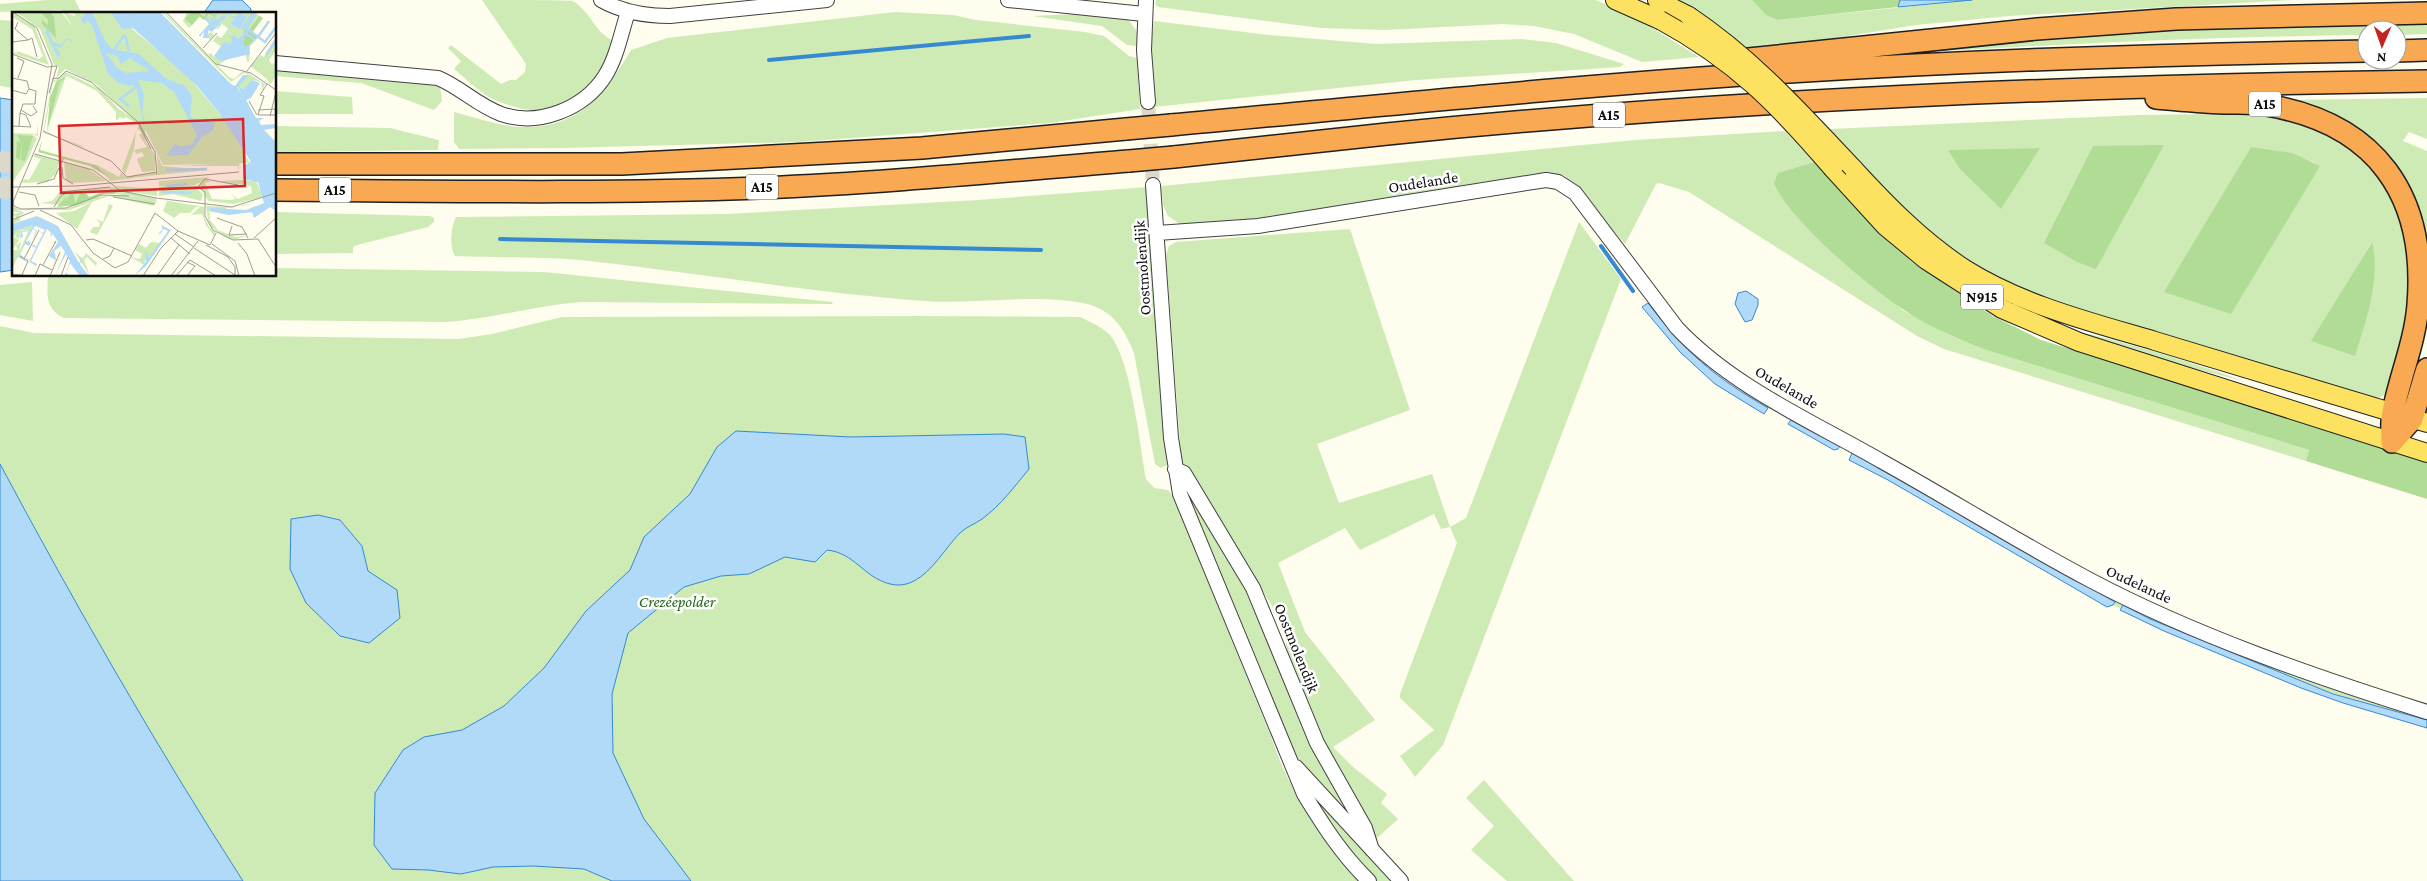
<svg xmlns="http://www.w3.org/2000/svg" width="2427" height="881" font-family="'Crimson Pro',serif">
<rect width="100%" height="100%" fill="#fffdee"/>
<path fill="#ceebb6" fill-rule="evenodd" d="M47,0H75L82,14H64L62,10L0,12V4Z
M482,0C497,0 564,0 573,1C592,13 594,32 614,41C597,83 570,121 519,108C508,105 497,102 487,96C475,88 465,78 454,69L461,61L448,48L451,45L501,84L510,80H516L525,72L526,64Z
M1156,0H1595L1628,13L1699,57L1642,62L1574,34L1534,26L1503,24L1385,30L1321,28L1158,7L1155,4Z
M1670,0H1752L1766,15L1777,20L1972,0H2293L2009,16L1916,25L1748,52Z
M895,12L953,15L976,20L1085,32L1104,36L1129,56L1137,58L1140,109L1050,123L798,142L562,148L459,149L454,142V112C474,117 502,127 522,127C580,128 604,95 631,50L667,38Z
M1096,13L1128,19L1138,33L1137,46L1127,45L1102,26L1032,16Z
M2427,19V34L2397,35V30H2367V35C2183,37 1999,47 1816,59L2099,29Z
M0,20L14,21V88L0,86Z
M1154,21L1269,35L1376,44L1522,39L1556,43L1624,64L1620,67L1417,80L1153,107L1150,52Z
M275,69L427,81L440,86L442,101L434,110L361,83L275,76Z
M275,91L352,97L353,114H275Z
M2427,98V139L2409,132L2403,141L2427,151V249L2423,226L2392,166L2280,100Z
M2209,114C2237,115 2266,115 2293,121C2344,134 2385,174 2405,222C2409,234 2412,262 2412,275C2412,313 2399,351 2390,388L2384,395L2377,399L2074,311L1994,275L1951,248L1885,191L1830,129L2139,115ZM2251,147L2313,162L2320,167L2165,292ZM2371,243C2373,285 2367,315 2355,355L2312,341Z
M275,126L390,128L439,140L438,150L275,152Z
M1785,131L1814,162L1778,173L1808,228L1856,272L1904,311L1951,336L1986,350L2309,450L2306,461L1944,349L1917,336L1689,192L1659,183L1656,184L1625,244L1564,175L1528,177L1344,208L1207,225L1180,224L1168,216L1163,205L1161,186L1635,140Z
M1147,187L1170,459L1167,465L1161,468L1155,464L1134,353C1124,328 1112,309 1083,303C1034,293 975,305 925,301C809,293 695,272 580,260C539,256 497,258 455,256C449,247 451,227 456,217L727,214L978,200Z
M275,212L430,216L434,218V222L428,227L357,245L353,247V253L275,254Z
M1579,222L1621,279L1448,732L1443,745L1415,777L1400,756L1434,730L1400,698V694L1457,543L1450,527L1441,529L1434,514L1360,550L1345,528L1278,563L1305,632L1375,720L1333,747L1352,766L1387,794L1381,803L1398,819L1375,840L1323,749L1288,660L1284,625L1184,467L1181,458L1166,255L1169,246L1176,242L1350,229L1410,410L1317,444L1339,503L1432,474L1450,527L1466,518Z
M275,268L544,272L833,302L832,304L583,302C536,305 492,319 446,322L64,318C45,309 47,294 48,275H275Z
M32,282L33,321L0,315V285Z
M919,316L1080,317C1090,322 1101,326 1109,334C1131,358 1140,445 1146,479L1154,488L1168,490L1173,496L1271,736C1289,794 1323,837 1363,881H233L0,477V326L34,333L458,339L492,334L562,317Z
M2070,330C2129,342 2187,361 2244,381L2147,357Z
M1183,486L1250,591L1362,834L1293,759Z
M2115,596L2427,716V720L2333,694L2150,619L2123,605L2120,608L2113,605Z
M1484,780L1574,881H1507L1471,850L1494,826L1466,798Z
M1306,789L1394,881H1375L1349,852Z"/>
<path fill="#b0dc95" d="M1752,0H1900L1898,7L1777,20L1766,15Z
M2164,145L2096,269L2077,262L2044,243L2093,146Z
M2251,147L2292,153L2320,166L2231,314L2164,292Z
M2040,148L2001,209L1960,169L1948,150Z
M1814,162L1912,262L1993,316L2041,340L2427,460V499L2306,461L2309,450L1986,350C1958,339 1929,327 1904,310C1870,288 1788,219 1774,183L1778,173Z
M2372,242C2381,279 2366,321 2355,356L2311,341Z"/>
<path fill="#b1d9f8" stroke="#3589d2" d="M213,0H242L251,9V14H203Z
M1900,0H1972L1898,7Z
M0,98L14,100V270L0,272Z
M1746,291L1758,299V305L1752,320L1745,322L1735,304L1738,293Z
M1648,303C1685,352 1714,377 1768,408L1764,414L1715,384L1680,352L1642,307Z
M1791,420L1840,446L1838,449L1834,450L1788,424Z
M736,431L850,437L1004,434L1025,437L1029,469C1014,487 1001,505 982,519C975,524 966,527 960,533C941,552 922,592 890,584C863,577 855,553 827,550L815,562L785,557L749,574L721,576L684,587L628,633L612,694L613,753L644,819L691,881H612L584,869L533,866L493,867L461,874L428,870L392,869L374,845L375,793L403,750L424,737L462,730L504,706L544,668L586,611L630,570L644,537L690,494L717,447Z
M1852,453L2108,598L2115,602L2113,605L2107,607L1888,480L1849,460Z
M0,464C76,606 156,746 243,881H0Z
M318,515L340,520L362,546L368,571L397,590L400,618L369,643L340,636L306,603L290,569L291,519Z
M2123,605L2150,619L2333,694L2427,720V728L2343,703L2301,688L2164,631L2120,610Z"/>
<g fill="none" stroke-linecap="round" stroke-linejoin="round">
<path stroke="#3589d2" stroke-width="4" d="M769,60L1029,36
M500,239L1041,250
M1601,246L1633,291"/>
<path stroke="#dbd9cc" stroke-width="14" stroke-dasharray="14 7" stroke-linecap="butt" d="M1148,102L1153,185"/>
<path stroke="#dbd9cc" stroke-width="21" stroke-dasharray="21 11" stroke-linecap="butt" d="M0,162H14
M0,188H14"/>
<g stroke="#414141" stroke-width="16">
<path id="minor" d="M601,0C622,12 646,16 670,16L827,0
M1008,0L1144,14
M1146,0L1144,50L1148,102
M275,63L438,78C460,87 477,105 501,114C538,127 584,109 605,76C617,57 621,33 628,12
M1153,185L1171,438L1180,494L1304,794C1323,825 1342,855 1369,881
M1157,233L1258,226L1546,180L1558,182L1575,193L1677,328C1734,388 1812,421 1883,462C1953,501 2020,543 2090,580C2194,635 2315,677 2427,712
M1175,469L1184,473L1253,588L1317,743L1365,828L1372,850
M1296,767L1401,881"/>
</g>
<g stroke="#1f1f1f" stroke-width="20">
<path id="major" d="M1615,0L1660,20
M1657,0L1689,16
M1853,168C1887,205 1922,241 1965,269C2022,305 2091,322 2155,341C2246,369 2337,395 2427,423
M1833,169L1885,226L1926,260L2002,309L2079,342L2427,453"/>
</g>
<g stroke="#1f1f1f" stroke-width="24">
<path id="highway" d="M2397,51L2427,50
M1729,61L2037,29L2176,19L2427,13
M2156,98C2179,100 2201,102 2224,103C2238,103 2252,102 2266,105C2376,123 2427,195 2418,305C2415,342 2400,376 2393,412C2391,421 2392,432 2392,442
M1171,125C1377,106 1583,85 1789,72C1982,60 2174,54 2367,51
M1174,157C1245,149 1316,141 1387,134C1732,99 2080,86 2427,81
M275,164H622L922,148L1126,129
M275,190C437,191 598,194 760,188C883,183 1006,171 1129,161
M2392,442L2412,419L2427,369"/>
</g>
<use href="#minor" stroke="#fff" stroke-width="14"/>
<use href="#major" stroke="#fde160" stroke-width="18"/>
<use href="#highway" stroke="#f9a952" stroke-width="21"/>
<g stroke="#1f1f1f" stroke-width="20" stroke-linecap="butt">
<path id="major-bridge" d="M1689,16C1752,58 1801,113 1853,168
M1660,20C1736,61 1778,105 1833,169"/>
</g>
<g stroke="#1f1f1f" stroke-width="24" stroke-linecap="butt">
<path id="highway-bridge" d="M1126,129L1171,125
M1129,161L1174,157"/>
</g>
<use href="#major-bridge" stroke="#fde160" stroke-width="18"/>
<use href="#highway-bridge" stroke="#f9a952" stroke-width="21"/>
</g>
<g text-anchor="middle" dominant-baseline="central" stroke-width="5" stroke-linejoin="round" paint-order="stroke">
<g fill="#fff" stroke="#565656" stroke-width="1">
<rect x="2249" y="91.5" width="32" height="25" rx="4"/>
<rect x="1593" y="102.5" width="32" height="25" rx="4"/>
<rect x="746" y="174.5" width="32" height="25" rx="4"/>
<rect x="319" y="177.5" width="32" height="25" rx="4"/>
<rect x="1961" y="284.5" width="42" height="25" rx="4"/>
</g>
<g font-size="15" font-weight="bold" fill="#0e0e0e">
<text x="2265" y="104">A15</text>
<text x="1609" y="115">A15</text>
<text x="762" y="187">A15</text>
<text x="335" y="190">A15</text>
<text x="1982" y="297">N915</text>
</g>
<g font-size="16" fill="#0e0e0e" stroke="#fff">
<text transform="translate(1423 182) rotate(-9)">Oudelande</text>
<text transform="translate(1142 268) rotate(-94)">Oostmolendijk</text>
<text transform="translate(1787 387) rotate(30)">Oudelande</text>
<text transform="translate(2139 584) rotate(25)">Oudelande</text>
<text transform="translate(1297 648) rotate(68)">Oostmolendijk</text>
</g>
<g font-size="16" font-style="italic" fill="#26681b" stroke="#fff">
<text x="677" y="601">Crezéepolder</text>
</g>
</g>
<g transform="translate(12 12)">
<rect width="264" height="264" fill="#fffdee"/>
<path d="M0,0L22,13L37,53L0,41L7,40L0,37L27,47L31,44L20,17L0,5ZM4,0H49L62,16L51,0L63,4L62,0H100L175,63L216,112L238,151L151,153L133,117L134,130L143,143V159L130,160L125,147L132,144L130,140L124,142L122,138L113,162L110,157L124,119L122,138L135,135L127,123L130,121L125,116L128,114L114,105L111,107L108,105L104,109V100L85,79L55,64L48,69L53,67L37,113L48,69L41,70L32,120L71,134V135L31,121L40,69L44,68L53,60L88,77L106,96L120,106L84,72L53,57L44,67L47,55L42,53L28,17ZM150,0H152L217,65L222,67L231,59L235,60L253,72L250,78L249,70L241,68L233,77L227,75L232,79L229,81L225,76L232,65L237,63L247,68L238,63L232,61L219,70ZM175,0H217L213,7L219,1L241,0L251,6L240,21L247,25L238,34L237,49L235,50L234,43L217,46L206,53L196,42L199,41L202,45L210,35L201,29L205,23L209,26L217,16L208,11L205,17H196L195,24L199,20L202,23L198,28L193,20L198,11L188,5L177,16L171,9ZM262,29L264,39L257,48L260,53L264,49V64L258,73L255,67L238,54L249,43L252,45ZM26,111V124L19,122L25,126L15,149L0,171V121L25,122ZM22,142L47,149L45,161L35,170L10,171L12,167L17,168L29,147L22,145ZM145,142L150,154L198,158L146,163ZM57,146L85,153L107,165L109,160L114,165L143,160L145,163L98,169L88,156ZM52,150L75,156L94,169L59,171L54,168ZM228,150L226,159V154H169ZM198,165L183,173L165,176L147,174V169ZM190,168H195L199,170L193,171L200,187L219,188L224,187L218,181L226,187L240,181L239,174L206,169L230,168L244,169L251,185L222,192L196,189L187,173ZM104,174L145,177V184L113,179ZM101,175L145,187L144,190L141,194L97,184L57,198H6L13,201L7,204L9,208L0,212L4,205L0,202L8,201L0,199V194L7,197L56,196L84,185L103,183L127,185L104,182L98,177L68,181L62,192V182L54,193H51L56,183L48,193L29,191L40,189L47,181ZM184,176L191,182L189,189L161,182L146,184L148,177ZM145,187L192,195V204L197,215L204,221L217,227L197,213L194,194L224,195L245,190L232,194L214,196V199L197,197L198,208L206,218L223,225L235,224L221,228L203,221L202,224L194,213L190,202L179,203L188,195H184L178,201H168L162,206L151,199L155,189ZM80,190L65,217L44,201L62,199ZM97,192L101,194L85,223L78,220L81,215H87L88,211L84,207L91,210ZM21,213L20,217L0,257V228L3,225L7,228L1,238H6L4,234L9,229L7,240L17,218H9L7,227L3,224L5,220L0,227V220ZM139,230L148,231L139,245L134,246L132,253L119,245L128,247L130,242L123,238L127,232L134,236ZM62,239L71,247L74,241L85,251L84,254L75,245L72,248L78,264Z" fill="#ceebb6"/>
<path d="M29,0H38L42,5L44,26L30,12V8L36,13V8ZM179,0H186L192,5L195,0H197L202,3L206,0L202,5L197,1L192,8L187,4L180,13L173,7ZM247,4L251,6L240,20L246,24L235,35L231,32L232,18H237ZM53,65V67L48,70L35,120L38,86L44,70ZM5,123L21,124L13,149L9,148L10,136V130L8,148L4,146L5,129L9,130ZM30,128L28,138L85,154L98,166L78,154L26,140ZM99,177L104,182H92L65,193L45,195L56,183L52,193L58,182H62L63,191L68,181H74L77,185Z" fill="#b0dc95"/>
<path d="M66,0L70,7L74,0H80L93,29L100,37L127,42L153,66L173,74L180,84L178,103L181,107L203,111L201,118L190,125L176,143L154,144L163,132L169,135L180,132L185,123L162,80L150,71L126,68L132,83L130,101L133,107L131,109L124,74L108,72L96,62L80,13L75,8L74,12L70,10ZM94,41L105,44L109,52L118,46L138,59L114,61L105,56ZM99,0H148L219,72L223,74L231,63H237L225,76L229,81L227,75L232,77L240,68L248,71L239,86L234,88L244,106H252L247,109L249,113L264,112V116L252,118L264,130V199L258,195L242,206L240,200L217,203L197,199L198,196L234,198L252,191L246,170L231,167V154L239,150L208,102L185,74L121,16L110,17ZM207,0L193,20L206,3L203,9L212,3L214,5L217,0L221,5L227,2H225L223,0H229L233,5L237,1L228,17L219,12L214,20L216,16L212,14L216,15L224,5L221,7L218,2L214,6L207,10L209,12L206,18L207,11L200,20L196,18L197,26H191L192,19L188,25L187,23L197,12L193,7L195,4L198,11L199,8L196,4L200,7ZM36,16L40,29L49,34L55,26L60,28L62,30L55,27L49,36L41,33L48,40L47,47L33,20ZM234,20L231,32L235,35L246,25L237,34L238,42L209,49L202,44L212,30L219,32L220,27L213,21L219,25L223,23L226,27ZM25,204L46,214L67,251L73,243L68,252L77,264H68L58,251L54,261L58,264L53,263L58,249L54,242L43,264L53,240L49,234L42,239L44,247L39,256L43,248L37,244L46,230L41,222L38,225L39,221L35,217L19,249L25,252L24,254L18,250L16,253L18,249L14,246L17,241L14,246L18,248L24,236L20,234L21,232L24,235L31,222L27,219L31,221L33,218L24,214L21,216L25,219L20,229L24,219L21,217L14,229L19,230L17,234L13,232L8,242L15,250L6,245L18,219L10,220L11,224L8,227L9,219L19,218L21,213L0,220V212ZM149,213L159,218L134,254L122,264L134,250L133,237L137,246L156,219L152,217L148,222L141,217L147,221L150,218L144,217L151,218Z" fill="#b1d9f8" fill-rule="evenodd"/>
<path fill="none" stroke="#b1d9f8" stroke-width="2.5" d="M118,0L226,92L233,90L234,107L264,166M230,17L242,0M237,17L233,21L243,28M233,18L244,2M237,18L253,30L264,15M113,23L117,39M246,25L257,9M102,38L112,23M254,43L264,28M117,94L108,87L124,75M154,158L195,157M155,174L175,172M150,180L180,181"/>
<path fill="none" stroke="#9f9d94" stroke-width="1" d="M154,0L204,52L239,61L264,78M16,28L20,26L25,45M0,30L16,28L3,17L6,10M191,36L205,21M0,42L35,55L45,54M5,46L12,49L6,66M235,59L264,21M0,66L15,69L17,77M40,67L47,66L54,59L79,70L126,110L143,140L145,163M0,78L14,82L17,77L24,79L23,92H11L8,101M37,81L45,54M237,89L245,103M9,98L19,104L25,100L21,94M246,98L264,97M246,103L252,84L248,83L255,72M246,103H264M258,104L264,80M127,113L139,137M0,114L19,115L14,103L8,101L7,114M31,119L99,149L115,165L145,160M23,142L81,158L109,179L144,186L220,195L264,181M50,155L51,166L61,172M25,172L42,167L51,147M0,175L64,174L227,160M186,175L193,167L226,173M147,176L186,175L193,180V190M7,180L23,183L27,194M48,180L98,175M101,185L143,192M1,190L28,126L40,52L25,16L1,0M1,190L2,194L9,197L54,196L89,183L117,184M193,190V204L201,218L221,228L246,227L264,255M42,195L48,185L55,180M28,198L59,213L81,241L103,256L116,250L143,201M143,201L166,219M205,206L230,215L236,226M0,208L22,199M220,214L217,223L235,222M163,222L182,235M159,226L178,242M242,226L264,206M74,228L81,227L120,244M226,231L235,242L243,264M200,232L223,249L227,264M194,233L216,245L223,255V264M182,236L223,263M8,244L16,249L10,263M12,247L27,218M91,247L98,244L102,236M178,248L204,264M31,253L44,229L42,231M0,262L17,264M23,264L28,252L40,258M38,264L48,240M49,264L56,245M131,264L149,236L166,219L198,233L204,221M145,264L167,233M159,264L186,229M164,264L178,248M175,264L183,254L175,250"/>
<path fill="#d62828" fill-opacity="0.15" stroke="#d62828" stroke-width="2.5" d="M231,107L233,174L49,181L47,114Z"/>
<rect width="264" height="264" fill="none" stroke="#0e0e0e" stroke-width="2.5"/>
</g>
<g transform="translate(2382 45) rotate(182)"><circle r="24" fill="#ffffff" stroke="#9f9f9f"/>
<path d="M0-4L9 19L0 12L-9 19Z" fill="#c32321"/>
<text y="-8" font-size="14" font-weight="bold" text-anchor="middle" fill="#0e0e0e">N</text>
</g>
</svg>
